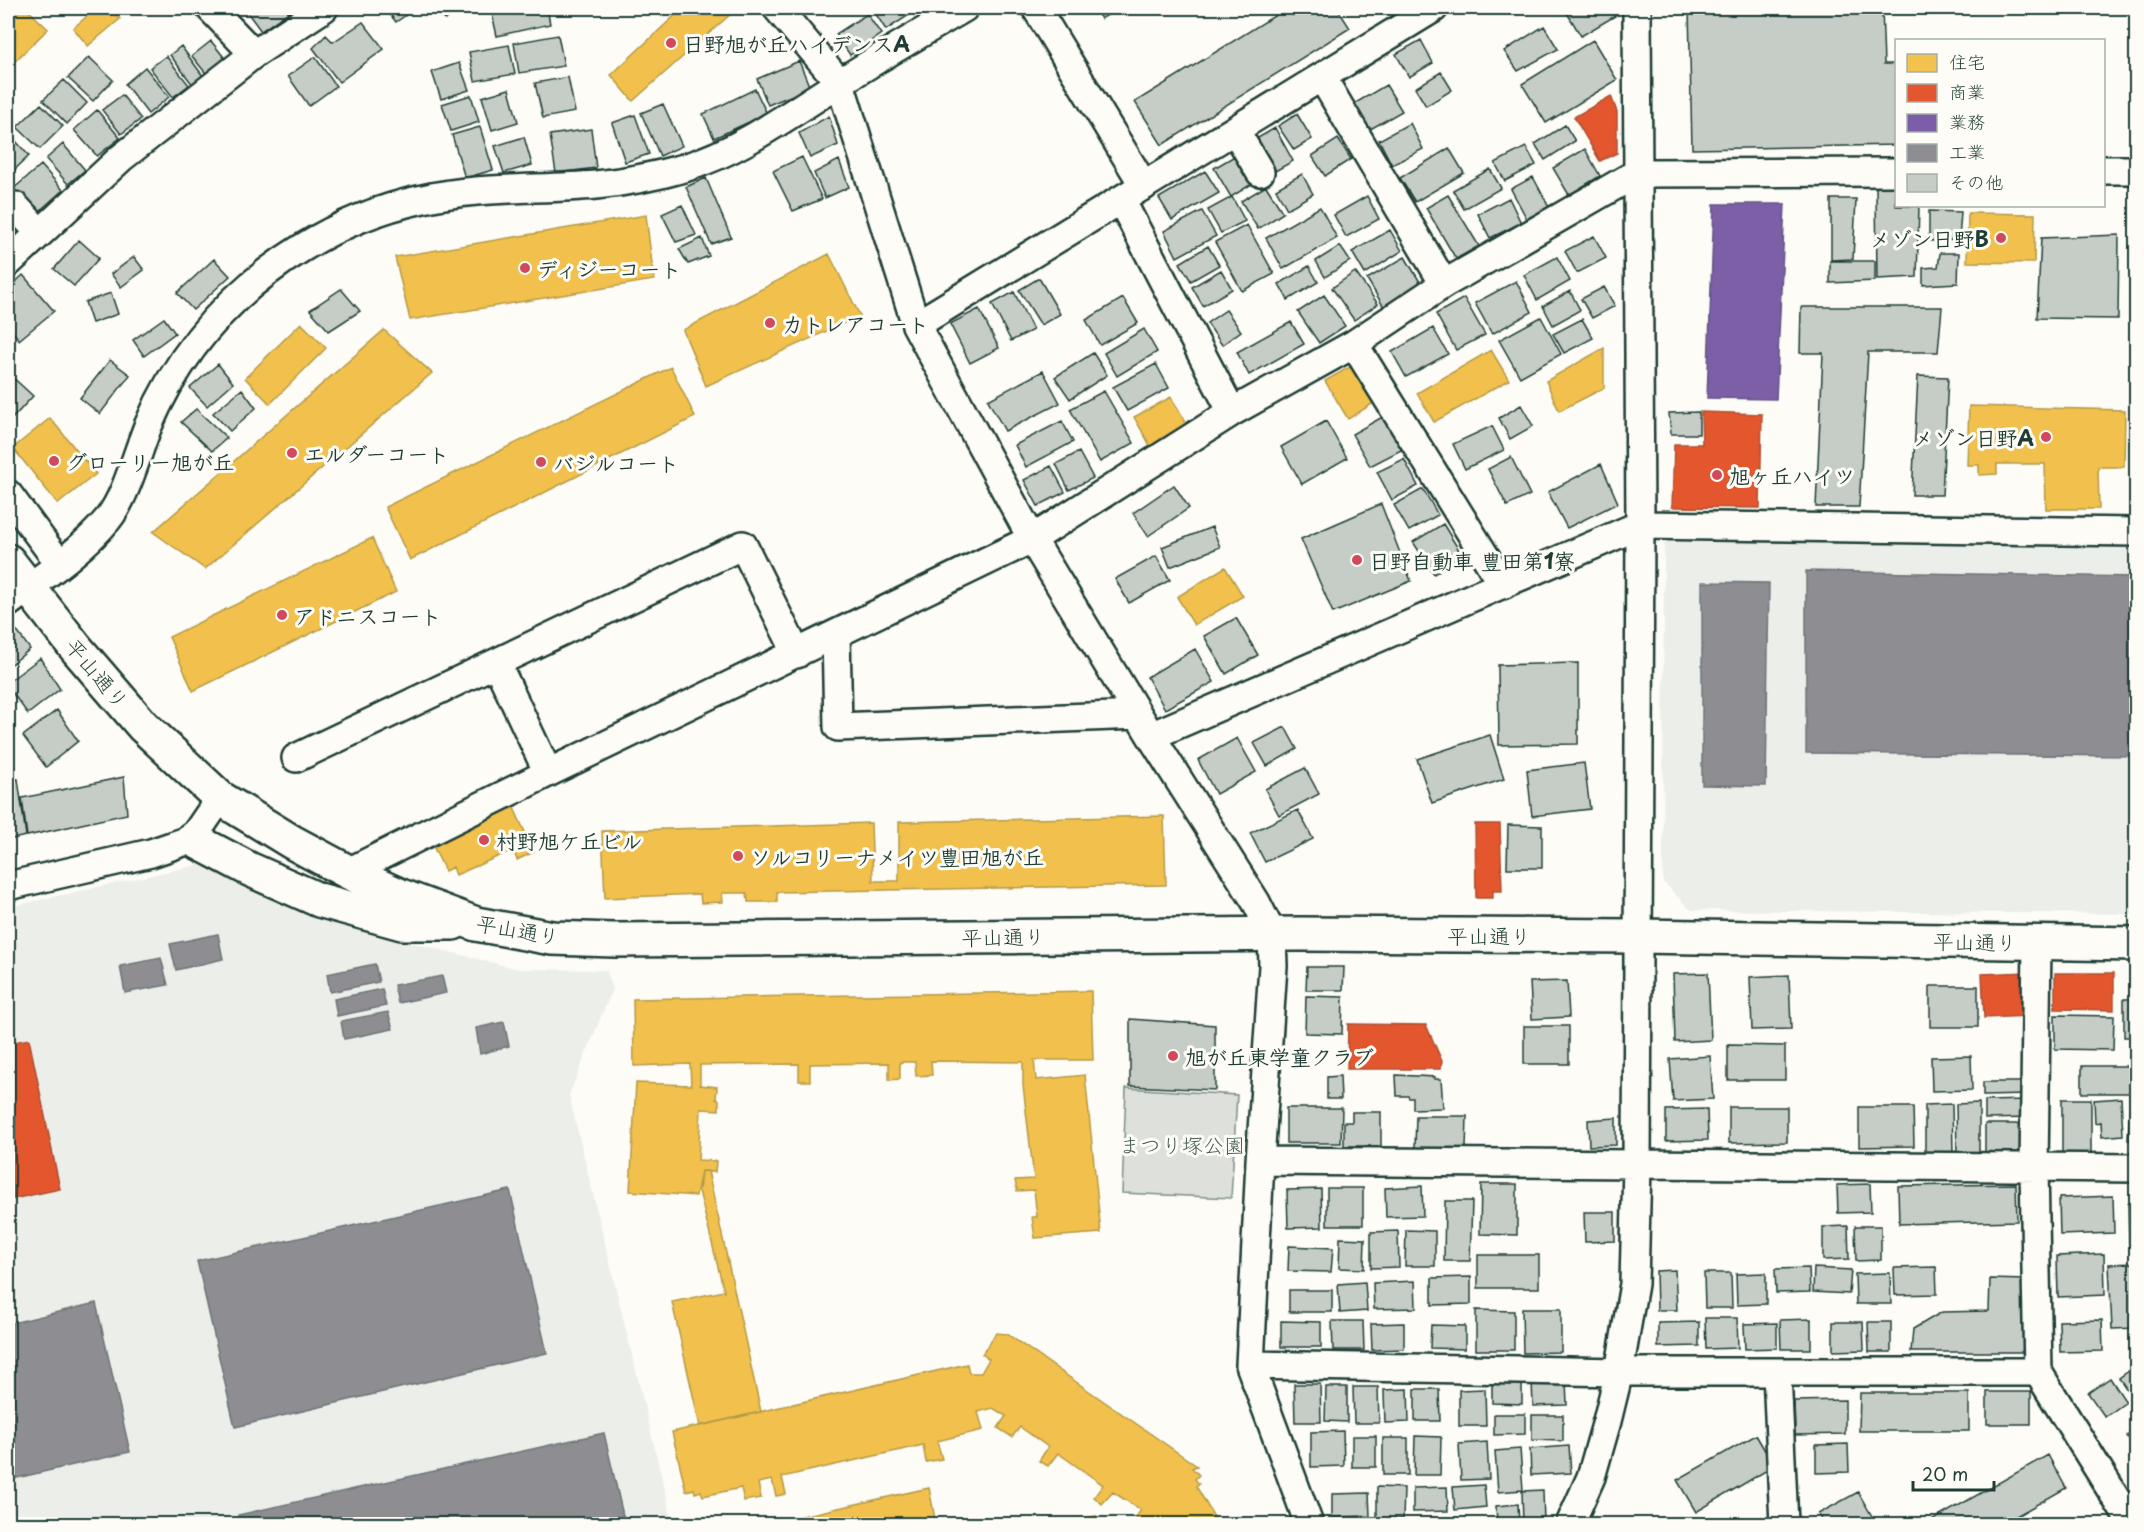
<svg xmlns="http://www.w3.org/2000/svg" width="2144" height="1532" font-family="'Playpen Sans','Klee One',sans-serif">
<rect width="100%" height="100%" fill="#fdfcf7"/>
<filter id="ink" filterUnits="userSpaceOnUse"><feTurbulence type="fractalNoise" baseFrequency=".0167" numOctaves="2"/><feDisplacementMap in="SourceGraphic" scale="12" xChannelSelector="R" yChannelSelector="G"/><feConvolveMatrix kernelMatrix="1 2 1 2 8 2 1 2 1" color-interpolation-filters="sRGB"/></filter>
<g filter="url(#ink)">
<path fill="#eceee9" d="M1664,526L2136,532V914L1691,910L1663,882Z
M202,864L296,907L381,935L518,969L606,970L613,988L569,1095L673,1524H8V907Z"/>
<path fill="#dde0db" stroke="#7e8e88" stroke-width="1.5" d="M2032,8H2136V12L2032,11Z
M1126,1088L1237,1095L1231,1198L1122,1193Z"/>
<path fill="#f2c14e" stroke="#b39946" stroke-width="1.5" d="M8,8H26L48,29L8,68Z
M97,8H109L120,19L88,46L73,28Z
M683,8H729L733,12L633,101L611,75Z
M1968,213L2035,214L2034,263L1967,262Z
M646,215L654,280L410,320L395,257Z
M829,254L860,316L706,386L683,330Z
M301,323L326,348L270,404L245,378Z
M384,330L432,373L205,569L153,532Z
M1604,348V388L1559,411L1546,381Z
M1491,350L1509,380L1434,422L1417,393Z
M1355,364L1377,401L1348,419L1325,381Z
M671,367L695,417L410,560L385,507Z
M1171,397L1188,427L1151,447L1134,417Z
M1969,406L2125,410L2124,467H2098L2099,509H2046L2045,464H1997V474L1979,475V465H1967Z
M50,418L96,474L58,504L13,448Z
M372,538L396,592L193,691L169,637Z
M1225,567L1243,596L1194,625L1177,597Z
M507,805L514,808L534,852L517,860L513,850L456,875L453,867L445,871L433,846L439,843V837Z
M1164,816L1166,885L777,892V902H748L747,893H722L723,902L701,903L700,894L605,898L602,831L871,823L873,881H899V822Z
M1091,991L1093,1060H1034L1036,1080L1085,1075L1101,1233L1035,1238L1032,1217H1037L1034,1190L1017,1191L1015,1180L1034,1179L1023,1085V1062L931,1061L932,1075L916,1076L915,1062H900V1079L889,1080V1063L810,1064V1081H799V1064L700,1065V1085L717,1087L716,1099L719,1100V1110L701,1109L698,1160L716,1161L715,1172L701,1171L696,1196L630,1191L636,1083L691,1085L690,1064L634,1066L633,999Z
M701,1171H708L761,1412L700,1426L672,1302L724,1291L699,1191Z
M996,1333L1007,1334L1197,1466L1192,1468L1199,1475L1195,1479L1199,1484L1196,1486L1218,1524H1140L1136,1517L1141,1510L1113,1492L1102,1504L1094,1497L1103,1485L1058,1453L1048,1466L1039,1461L1048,1447L1020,1427L1012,1437L998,1428L1006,1416L993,1408L978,1412L983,1430L937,1441L942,1459L926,1462L923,1445L782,1477L786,1494L776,1496L772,1480L758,1483L761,1498L744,1501L741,1488L703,1496L701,1491L695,1493L694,1489L686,1491L672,1432L967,1364L969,1373H981L989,1359L982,1354Z
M929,1488L936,1524H766Z
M1096,1516L1098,1524H1059Z"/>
<path fill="#e4572e" stroke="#a94f30" stroke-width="1.5" d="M1611,96L1617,112V153L1600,161L1574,117Z
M1701,412L1762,414L1760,508L1672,507L1674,444H1702Z
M1475,824H1500L1502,891H1493V898H1476Z
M2027,972L2029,1016L1984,1018L1982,974Z
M2055,973H2114V1010L2055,1009Z
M1348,1024L1426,1025L1442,1061L1441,1069H1347Z
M29,1039L60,1189L8,1200V1043Z"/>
<path fill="#7b5ea7" stroke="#5f5484" stroke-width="1.5" d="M1714,204H1785L1776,399L1707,398Z"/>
<path fill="#8d8d92" stroke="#6c7576" stroke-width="1.5" d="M1806,571L2136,577V756L1806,753Z
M1702,582L1769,583L1766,786L1702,785Z
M218,934L223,959L176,970L170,944Z
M161,958L168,985L125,993L120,966Z
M375,964L379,982L330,992L327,974Z
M442,976L446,993L398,1003L394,985Z
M382,989L386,1006L337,1016L334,999Z
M388,1012L393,1029L344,1039L341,1021Z
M504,1022L509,1046L480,1054L476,1028Z
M510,1190L547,1353L235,1427L197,1261Z
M96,1303L130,1452L8,1480V1324Z
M604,1433L625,1524H240L238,1515Z"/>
<path fill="#c6cdc7" stroke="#1f3d34" stroke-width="1.5" d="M244,8H294L261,31Z
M385,8H416L396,22Z
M436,8H462L445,20Z
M496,8H547L550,24L497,36L491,9Z
M872,8H916L917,10L886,30Z
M1094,8H1119L1101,19Z
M1287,8H1337L1350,28L1162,145L1135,102Z
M1564,8H1610L1615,16L1581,36Z
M1689,8H1882L1884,64H1896V145L1692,149Z
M867,14L881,34L850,55L836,34Z
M363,22L384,49L339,82L313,48L326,35L333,42Z
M1544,26L1558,49L1518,71L1504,51Z
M558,35L564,66L519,73L514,43Z
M1421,40L1433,63L1409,77L1396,54Z
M1593,40L1617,80L1546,123L1522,84Z
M211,41L227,61L208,76L192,56Z
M509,45L515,74L475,81L469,52Z
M181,46L203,76L193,85L170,55Z
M166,56L189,85L173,97L150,68Z
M89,57L113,80L93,101L68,78Z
M315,57L336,86L309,106L288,76Z
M799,61L810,88L768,105L757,79Z
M459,63L469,90L441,99L432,72Z
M145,67L169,97L148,114L125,84Z
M1441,72L1452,90L1426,106L1415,88Z
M568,77L575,112L543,118L535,83Z
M64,80L87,103L67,124L43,100Z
M1386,85L1402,111L1367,131L1352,105Z
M509,89L518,122L492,130L482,97Z
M755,89L767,114L714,138L703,114Z
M122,95L141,119L121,134L102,110Z
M471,95L479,122L451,131L442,104Z
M41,104L63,126L40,149L17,127Z
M663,104L682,146L660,156L641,113Z
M97,110L120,138L97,156L74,130Z
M1297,114L1312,139L1294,150L1278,126Z
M635,115L649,154L625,162L612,123Z
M829,116L838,145L810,158L799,133Z
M1410,123L1423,149L1392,165L1379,140Z
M1565,125L1575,141L1545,160L1535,144Z
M480,127L493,170L465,178L452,135Z
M1275,128L1293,161L1270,174L1251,142Z
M591,129L596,168L556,173L550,135Z
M8,132L29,156L8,176Z
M524,137L532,165L504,173L495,146Z
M1338,139L1351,159L1325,176L1312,156Z
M63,144L85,170L68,184L46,159Z
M1526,147L1536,165L1505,181L1495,163Z
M1449,148L1464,173L1415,202L1400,178Z
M1585,149L1600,176L1569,195L1553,168Z
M1238,154L1255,182L1231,197L1214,168Z
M802,157L822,199L793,211L773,171Z
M839,160L849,187L825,198L814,173Z
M41,165L63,190L35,215L12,190Z
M1490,169L1501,188L1464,209L1453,190Z
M1205,171L1219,193L1172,220L1159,198Z
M1302,174L1313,194L1287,209L1276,189Z
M1533,177L1549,207L1527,219L1511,189Z
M706,178L731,237L711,244L686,187Z
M1266,186L1283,213L1258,229L1241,201Z
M1876,187H1896V206H1919L1917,277L1877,279Z
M1448,195L1479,246L1456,259L1426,208Z
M1367,196L1379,219L1346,237L1334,215Z
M1232,197L1245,221L1221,233L1208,210Z
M1509,198L1521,223L1490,238L1478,214Z
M1831,199H1856L1853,259L1831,260Z
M682,205L696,235L676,242L662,214Z
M1320,207L1337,238L1283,269L1266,238Z
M1202,211L1216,236L1177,257L1164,231Z
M1929,211L1961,212L1959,240L1929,241Z
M8,214L23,229L8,244Z
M1247,225L1274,274L1242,291L1215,242Z
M1390,230L1402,251L1365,274L1352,252Z
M2119,235L2118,319L2037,318L2041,238Z
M1594,236L1606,258L1577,273L1565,251Z
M702,238L709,256L688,264L679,249Z
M79,240L99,258L74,286L54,269Z
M1208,246L1219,265L1191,281L1180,263Z
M1340,246L1350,261L1325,277L1316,261Z
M1940,253H1959L1958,283L1923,285V268L1938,267Z
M134,257L144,270L121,287L111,274Z
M1405,257L1423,287L1385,309L1367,279Z
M1557,257L1570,281L1537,300L1524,275Z
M214,259L230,276L193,310L177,293Z
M1830,261H1875V281L1830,283Z
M1309,266L1318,282L1288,300L1279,284Z
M1221,270L1232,289L1203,306L1192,287Z
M1355,272L1378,304L1354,320L1332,288Z
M23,275L54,311L19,340L8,325V289Z
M1039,278L1060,314L1041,325L1019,290Z
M1516,281L1532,312L1492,334L1475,303Z
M1604,287L1615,306L1592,318L1581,299Z
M341,289L360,311L329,331L310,310Z
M1570,291L1580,310L1553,325L1543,306Z
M1014,292L1033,330L1011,341L992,304Z
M111,293L118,314L92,323L85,302Z
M1324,295L1345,326L1319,343L1298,312Z
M1123,298L1138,323L1100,345L1086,320Z
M1464,298L1485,335L1456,350L1436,314Z
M1801,307H1942L1938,352H1868L1859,507H1816L1823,353H1800Z
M979,309L999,348L970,363L950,324Z
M1226,310L1241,331L1222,345L1207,323Z
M1541,317L1561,354L1520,377L1499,340Z
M164,318L175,333L144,356L133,340Z
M1582,319L1593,338L1564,353L1553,334Z
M1291,322L1304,344L1249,375L1237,352Z
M1433,328L1448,354L1406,377L1392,352Z
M1144,329L1157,352L1117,376L1104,353Z
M1093,353L1107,375L1070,399L1055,377Z
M110,360L130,375L100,414L80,398Z
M218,364L233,383L207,406L190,388Z
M1156,364L1169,388L1127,411L1113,387Z
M1043,371L1060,403L1005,431L988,400Z
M8,373L33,396L8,423Z
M1918,376L1948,377L1942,495H1912Z
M242,389L256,408L230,431L213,413Z
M1104,391L1134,443L1100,462L1070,409Z
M1521,405L1533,426L1510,439L1499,418Z
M196,409L227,438L212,451L181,422Z
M1699,412V434H1671L1669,413Z
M1386,415L1405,448L1370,466L1352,434Z
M1062,421L1073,442L1026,467L1015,445Z
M1326,421L1347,458L1302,484L1281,447Z
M1492,426L1504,450L1465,469L1453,444Z
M1079,452L1093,478L1069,490L1056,464Z
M1511,457L1530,495L1507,506L1488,469Z
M1404,459L1418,486L1392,500L1377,472Z
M1601,464L1618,503L1567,528L1548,492Z
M1051,466L1065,492L1038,506L1024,480Z
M1174,485L1189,508L1148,536L1133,513Z
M1423,489L1438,515L1409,531L1394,505Z
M1381,504L1411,581L1333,613L1301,539Z
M1443,524L1462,555L1434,574L1413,542Z
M1212,527L1220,547L1170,567L1162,547Z
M1156,556L1170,580L1129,603L1115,579Z
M1236,618L1258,655L1226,674L1204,636Z
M11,623L30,649L8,667V626Z
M1195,649L1214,682L1165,709L1147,677Z
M40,658L60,689L28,714L8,687V682Z
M1578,663V744L1499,745L1498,665Z
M57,710L78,741L46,767L23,736Z
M1285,727L1297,749L1267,766L1254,743Z
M1490,735L1504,779L1432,803L1417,759Z
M1237,738L1256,772L1216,794L1198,760Z
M1584,763L1590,809L1532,816L1527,770Z
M1305,768L1319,794L1279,815L1265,789Z
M124,777L127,814L27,836L22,798Z
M18,779L26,836L8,840V781Z
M1298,810L1313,839L1265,862L1250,833Z
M1508,825L1542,826V868H1507Z
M1307,967H1344L1343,990H1306Z
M1708,973L1711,1040L1675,1042L1673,974Z
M1789,975L1791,1029L1752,1030L1750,977Z
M1567,981L1569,1017L1532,1019L1530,982Z
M1930,986H1978V1027H1930Z
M1306,996L1343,997L1342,1034L1305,1033Z
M2124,999H2136V1037H2124Z
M2055,1015L2114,1016L2113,1050L2055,1049Z
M1130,1019L1215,1025V1090L1130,1086Z
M1524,1026H1569V1064H1524Z
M1728,1045L1785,1046V1080H1728Z
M1710,1056L1713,1099L1673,1101L1670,1059Z
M1971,1056L1972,1090L1932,1091L1931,1057Z
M2082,1066H2136V1093H2082Z
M1396,1075L1435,1077L1434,1079H1441L1443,1108L1413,1109V1098H1409L1408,1096H1397Z
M1340,1076L1341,1099H1327V1077Z
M1983,1082H2028V1095L1983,1096Z
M2121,1098L2123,1135L2102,1137L2101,1122L2095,1123L2094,1100Z
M2062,1099H2091V1153L2062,1154Z
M2028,1100L2029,1118L1985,1119V1101Z
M1979,1103V1153H1957L1956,1104Z
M1952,1104L1953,1153H1925V1105Z
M2130,1105H2136V1140H2128Z
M1729,1107H1787V1142L1729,1143Z
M1859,1107H1913L1914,1146L1859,1147Z
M1286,1108H1342L1341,1143H1286Z
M1707,1109L1708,1140L1666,1141V1110Z
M1352,1112H1381V1146H1344V1122H1352Z
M1416,1116H1467L1466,1149L1415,1148Z
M1616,1118V1145L1589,1146L1588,1120Z
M1985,1124H2029L2030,1152H1985Z
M1481,1184H1517V1235L1480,1234Z
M1870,1184L1871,1212L1838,1213L1837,1185Z
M2016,1184L2017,1221L1899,1224L1898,1186Z
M1422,1186L1423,1216L1386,1217L1385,1188Z
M1327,1188H1363V1225H1327Z
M1321,1189L1322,1227L1288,1228L1287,1190Z
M2113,1196L2114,1233L2060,1235L2059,1198Z
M1445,1201H1472L1470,1261H1444Z
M2128,1204H2136V1243L2129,1244Z
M1584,1212H1615V1241L1585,1242Z
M1848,1226L1849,1259L1823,1260V1227Z
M1855,1226H1881V1260L1856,1261Z
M1406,1230L1435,1231V1266H1405Z
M1398,1231L1399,1267L1371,1268V1232Z
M1340,1238L1365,1239L1364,1269L1339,1268Z
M1289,1246L1333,1248L1331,1272L1288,1271Z
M2104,1254L2105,1295L2058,1297L2057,1256Z
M1478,1255H1539V1288H1478Z
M2136,1263V1328L2112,1329L2109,1264Z
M1936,1267L1937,1294L1895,1295L1894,1268Z
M1809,1268L1810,1292L1776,1293L1775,1269Z
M1814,1268L1851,1270L1849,1294L1813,1292Z
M1675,1270L1677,1310H1657L1656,1271Z
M1704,1273H1731L1732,1308H1705Z
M1766,1273V1304L1737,1305L1736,1274Z
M1890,1273L1891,1304H1856L1855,1274Z
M1471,1277V1304L1432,1305V1278Z
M1990,1279L2025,1280V1352H1911L1913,1329L1942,1312L1989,1311Z
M1415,1281L1416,1308L1374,1309L1373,1283Z
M1365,1282L1367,1311L1340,1313L1338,1284Z
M1289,1290H1332V1312H1289Z
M1522,1309H1561V1352L1523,1353Z
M1476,1310L1514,1311V1350H1476Z
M1705,1318H1737L1738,1348L1706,1349Z
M1811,1319V1349H1781L1780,1320Z
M2102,1320L2103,1351L2060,1352L2059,1321Z
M1281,1321L1321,1322V1347H1281Z
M1332,1321H1363L1364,1350H1333Z
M1699,1322V1346L1658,1347V1323Z
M1833,1322H1863L1864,1350L1833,1351Z
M1868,1322H1891V1352H1869Z
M1404,1323V1349L1372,1350L1371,1324Z
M1777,1323V1348L1745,1349L1744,1324Z
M1431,1325L1465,1326V1349L1430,1348Z
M2136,1366V1398L2134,1400L2119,1378Z
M2110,1378L2126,1402L2105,1417L2088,1393Z
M1492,1380H1522V1404L1492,1403Z
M1566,1380L1567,1405L1533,1406L1532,1381Z
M1294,1384H1320L1321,1422H1295Z
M1326,1387H1347V1422L1325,1421Z
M1353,1387H1378L1379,1423H1354Z
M1408,1389L1409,1422L1385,1423L1384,1390Z
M1415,1389H1439L1440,1421H1415Z
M1485,1389L1486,1426H1459V1390Z
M1987,1392H2031V1424H1987Z
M1860,1393H1969V1431H1859Z
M1845,1400V1434L1795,1435L1794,1401Z
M1494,1414H1525V1434L1494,1435Z
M1532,1415H1563V1441L1532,1440Z
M2136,1429V1450L2127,1436Z
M1343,1431L1344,1466L1311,1467V1432Z
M1756,1435L1774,1466L1696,1512L1677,1480Z
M1352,1436H1376V1467H1352Z
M1415,1436L1441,1437L1440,1475H1414Z
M1383,1438H1408V1475H1383Z
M1487,1442L1489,1479L1461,1480L1459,1444Z
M1848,1444L1849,1472L1816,1473V1445Z
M1569,1446L1571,1473L1531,1475L1530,1449Z
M1520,1449L1523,1490L1498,1492L1495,1451Z
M2048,1455L2066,1488L2002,1524H1926Z
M1484,1485L1486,1507L1455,1510L1453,1487Z
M1377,1487L1404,1488L1403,1519H1377Z
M1447,1487L1448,1511L1413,1512V1488Z
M1543,1490L1544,1524H1523L1522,1491Z
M1858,1492L1873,1518L1861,1524H1824L1818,1514Z
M1369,1493L1370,1516L1332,1517V1494Z
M1518,1504L1519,1524H1497L1496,1506Z"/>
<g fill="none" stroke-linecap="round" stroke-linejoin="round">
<g stroke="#1f3d34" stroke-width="32">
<path id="minor" d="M210,8L254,54
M777,8L840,83L916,325L1032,539L1151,736L1256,902L1272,934L1273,966L1260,1161L1250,1365L1309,1524
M1036,8L1144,186
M1322,77L1444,284
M1235,130L1260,172
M2104,170H2136
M1121,200L1232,412
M15,206L40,233
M8,263L121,158L254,54L324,8
M916,325L1434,8
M1354,344L1503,585
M8,494L59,563
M8,603C40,579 83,550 108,519C126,497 137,453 148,426C180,350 232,291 302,248C339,225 381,208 423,199C480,186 539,190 596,185C626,182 656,176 684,168C740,151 787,116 836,85C878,58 921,33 964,8
M836,635L838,727L1138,715
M497,664L548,773
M1151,736L1640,525L2136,532
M296,758L743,545L797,654
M348,872L552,771L1032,539L1232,412L1354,344L1444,284L1637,173L1896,172
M8,886L151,853L192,839L220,798
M2037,942L2034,1168L2038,1372L2126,1514
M1260,1161L2136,1168
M1250,1365L1619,1372H2038
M1777,1373L1784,1524
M1570,1524L1591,1477L1607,1421L1619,1372L1634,1284L1637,1165L1640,525L1637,8"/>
</g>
<g stroke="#1f3d34" stroke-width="38">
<path id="major" d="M8,561L76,648L143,726L220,798L292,842L348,872L401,896L476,924L552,938L614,940L1300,934L1638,936L2136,944
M192,839L249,869L319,900L402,923H453"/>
</g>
<use href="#minor" stroke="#fdfcf7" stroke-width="27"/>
<use href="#major" stroke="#fdfcf7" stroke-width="33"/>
</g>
</g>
<g fill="#d1495b" stroke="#fdfcf7" stroke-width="2">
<circle cx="671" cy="43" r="6"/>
<circle cx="2001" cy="238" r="6"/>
<circle cx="525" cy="268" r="6"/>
<circle cx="770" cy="323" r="6"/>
<circle cx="2046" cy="437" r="6"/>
<circle cx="292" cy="453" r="6"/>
<circle cx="54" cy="461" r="6"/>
<circle cx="541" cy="462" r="6"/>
<circle cx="1717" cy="475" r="6"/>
<circle cx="1357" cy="560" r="6"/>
<circle cx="282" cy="615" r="6"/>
<circle cx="484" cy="840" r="6"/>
<circle cx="738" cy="856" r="6"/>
<circle cx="1173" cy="1056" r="6"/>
</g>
<g text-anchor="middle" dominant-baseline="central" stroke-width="6" stroke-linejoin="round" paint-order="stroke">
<g font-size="21" font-weight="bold" fill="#1f3d34" stroke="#fdfcf7" text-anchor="start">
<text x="683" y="43">日野旭が丘ハイデンスA</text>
<text x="1989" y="238" text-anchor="end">メゾン日野B</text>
<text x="537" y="268">ディジーコート</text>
<text x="782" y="323">カトレアコート</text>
<text x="2034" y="437" text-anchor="end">メゾン日野A</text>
<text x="304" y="453">エルダーコート</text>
<text x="66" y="461">グローリー旭が丘</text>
<text x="553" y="462">バジルコート</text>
<text x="1729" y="475">旭ヶ丘ハイツ</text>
<text x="1369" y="560">日野自動車 豊田第1寮</text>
<text x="294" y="615">アドニスコート</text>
<text x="496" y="840">村野旭ケ丘ビル</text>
<text x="750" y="856">ソルコリーナメイツ豊田旭が丘</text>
<text x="1185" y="1056">旭が丘東学童クラブ</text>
</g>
<g font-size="21" fill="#1f3d34" stroke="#fdfcf7">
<text transform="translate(98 673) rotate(50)">平山通り</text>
<text transform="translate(518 929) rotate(10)">平山通り</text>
<text x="1489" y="935">平山通り</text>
<text transform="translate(1003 936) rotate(-1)">平山通り</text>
<text transform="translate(1975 941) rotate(1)">平山通り</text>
</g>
<g font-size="21" fill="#455e55" stroke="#fdfcf7">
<text x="1182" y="1144">まつり塚公園</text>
</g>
</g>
<rect width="2144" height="1532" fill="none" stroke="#fdfcf7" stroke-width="30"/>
<rect x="15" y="15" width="2114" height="1502" fill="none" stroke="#1f3d34" stroke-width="2" filter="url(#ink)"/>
<rect x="1895" y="39" width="210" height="168" fill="#fdfcf7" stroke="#a4b0a9" stroke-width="1.5"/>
<rect x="1907" y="54" width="30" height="18" fill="#f2c14e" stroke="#a4b0a9" stroke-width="1.5"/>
<text x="1949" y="69" font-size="18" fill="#1f3d34">住宅</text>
<rect x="1907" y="84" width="30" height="18" fill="#e4572e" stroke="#a4b0a9" stroke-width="1.5"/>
<text x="1949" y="99" font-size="18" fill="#1f3d34">商業</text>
<rect x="1907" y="114" width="30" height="18" fill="#7b5ea7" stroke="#a4b0a9" stroke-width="1.5"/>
<text x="1949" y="129" font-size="18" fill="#1f3d34">業務</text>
<rect x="1907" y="144" width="30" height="18" fill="#8d8d92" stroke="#a4b0a9" stroke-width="1.5"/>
<text x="1949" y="159" font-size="18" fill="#1f3d34">工業</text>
<rect x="1907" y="174" width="30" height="18" fill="#c6cdc7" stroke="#a4b0a9" stroke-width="1.5"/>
<text x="1949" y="189" font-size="18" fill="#1f3d34">その他</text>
<path d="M1913 1481v9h81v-9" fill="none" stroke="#1f3d34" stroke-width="3"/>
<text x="1922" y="1481" font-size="18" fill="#1f3d34" stroke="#fdfcf7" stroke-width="4.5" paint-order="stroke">20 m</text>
</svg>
